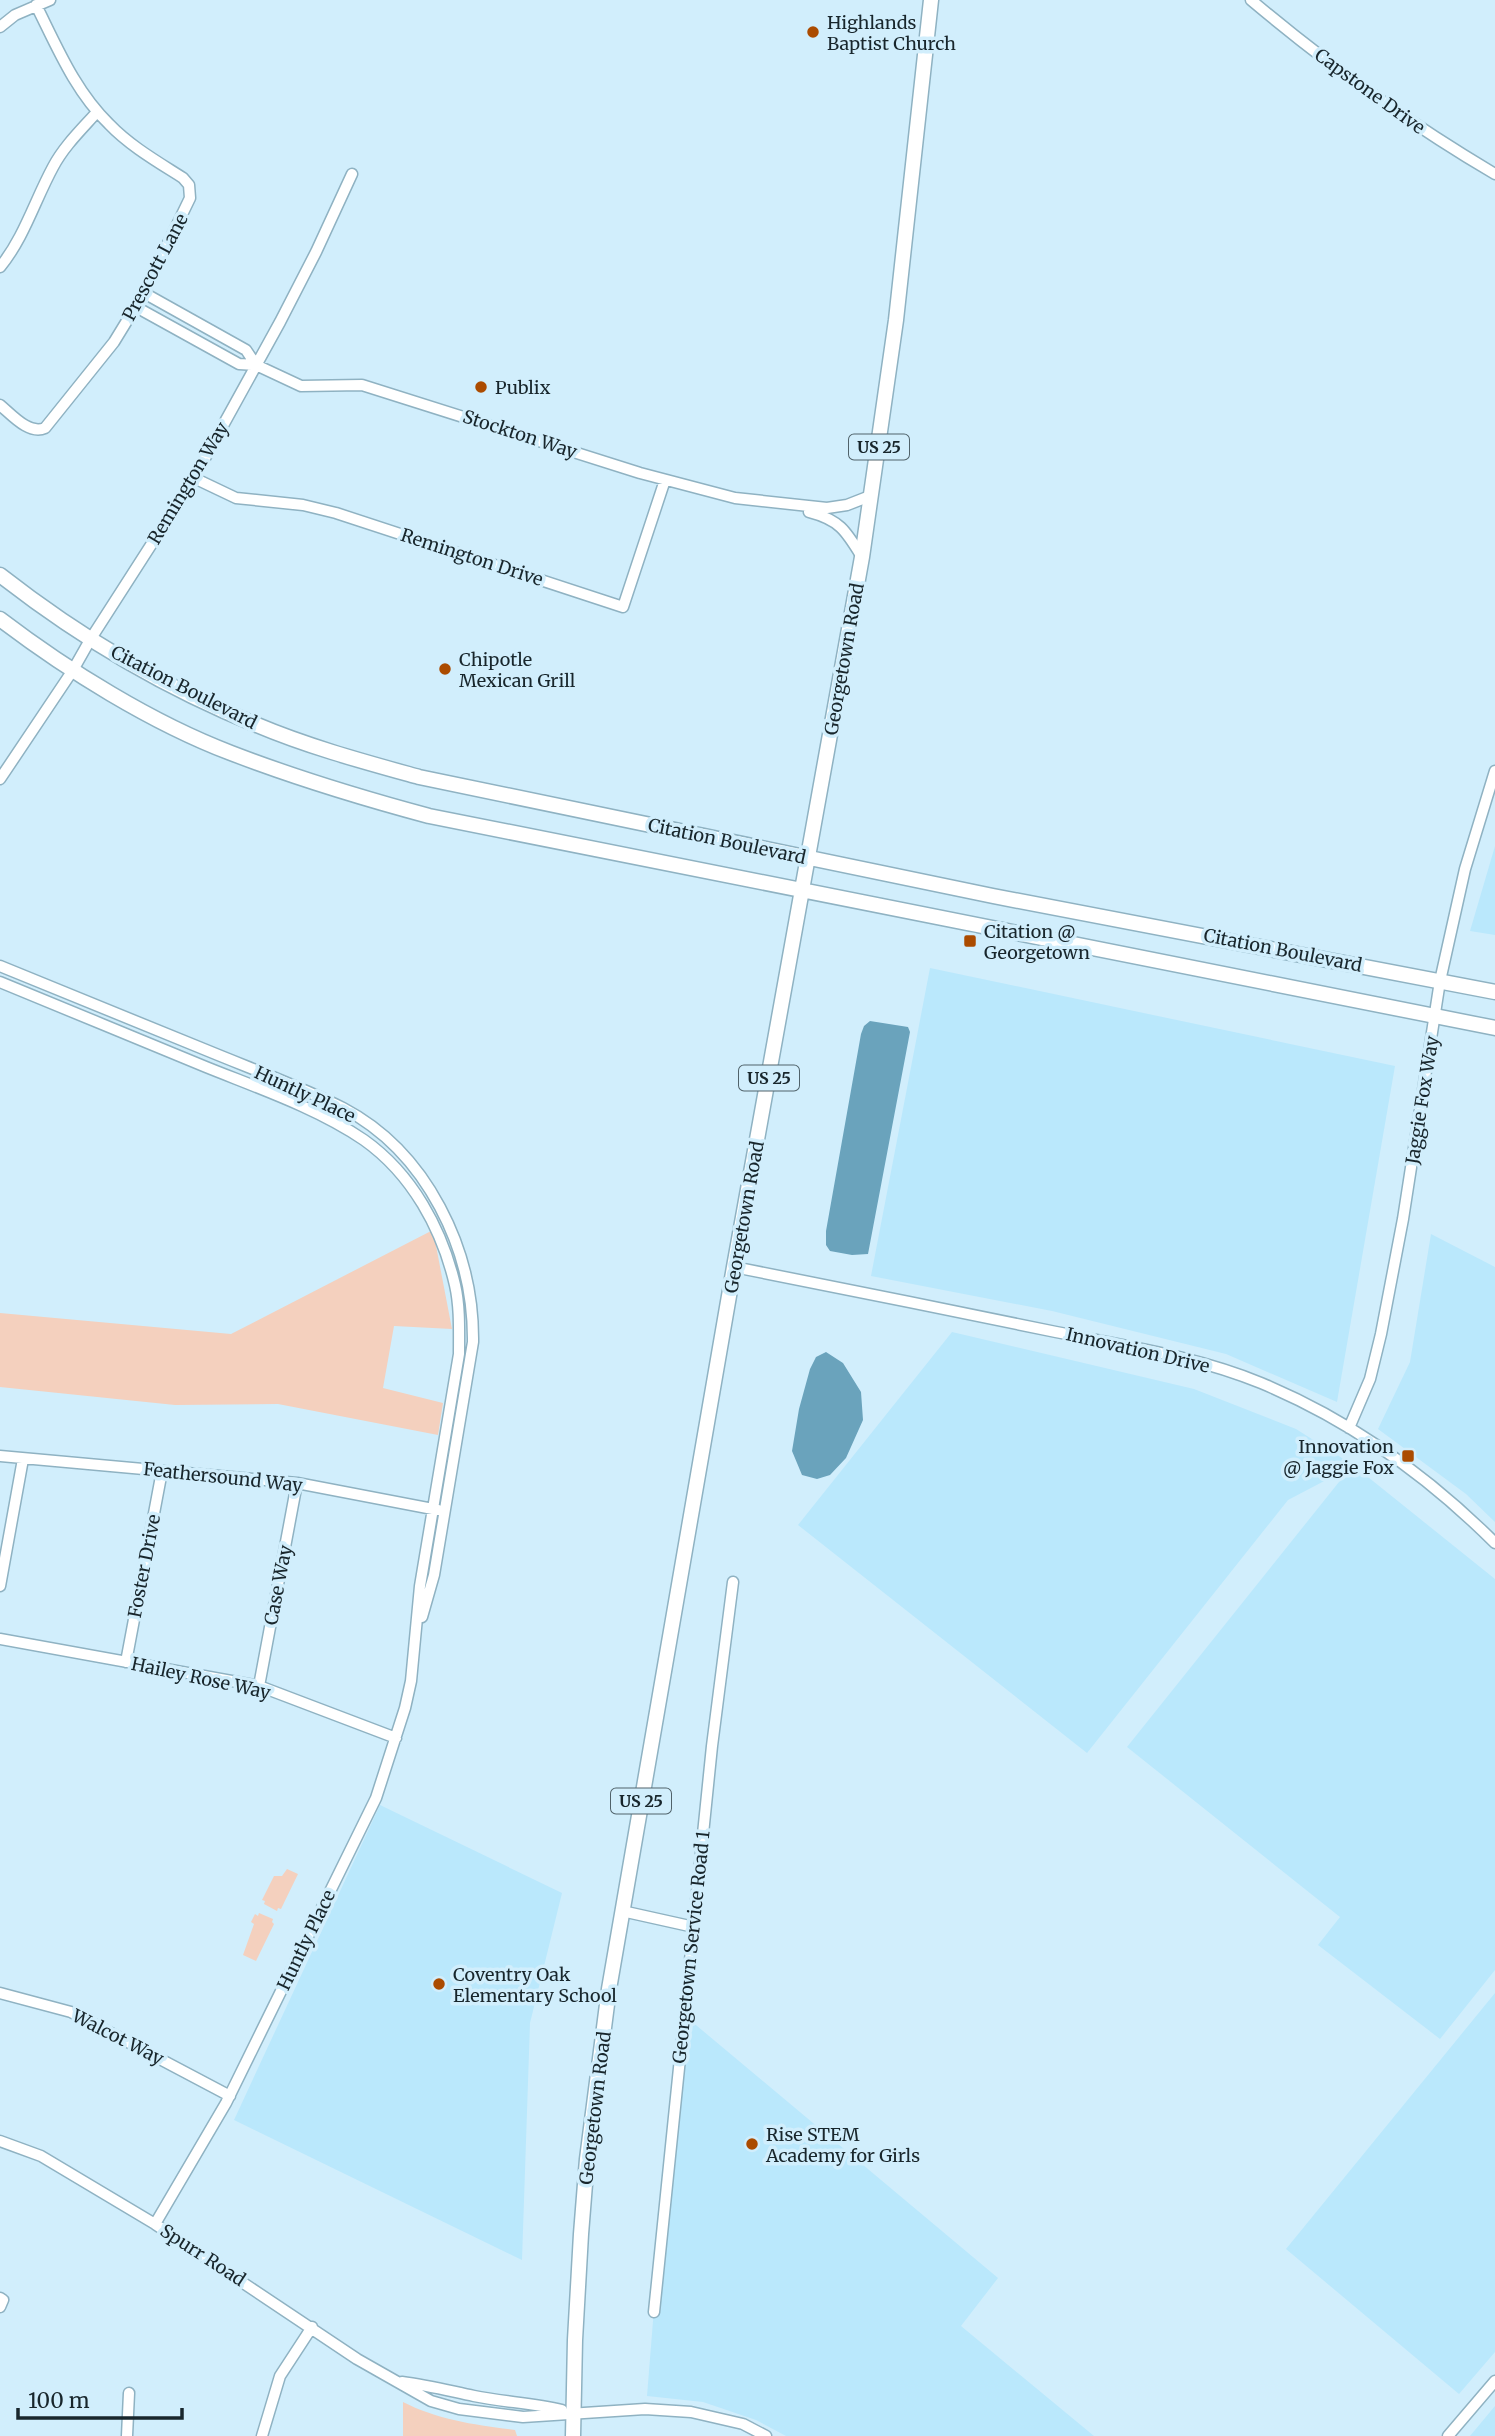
<svg xmlns="http://www.w3.org/2000/svg" width="1495" height="2436" font-family="Merriweather,serif">
<rect width="100%" height="100%" fill="#d1eefc"/>
<path fill="#bae8fc" d="M1495,846V935L1470,931Z
M930,968L1395,1066L1337,1402L1226,1354L1052,1311L871,1276Z
M1431,1234L1495,1267V1522L1466,1494L1378,1429L1410,1362Z
M952,1332L1194,1389L1296,1429L1353,1465L1495,1579V1970L1440,2039L1318,1945L1340,1917L1127,1747L1351,1467L1288,1500L1087,1753L798,1525Z
M380,1805L562,1893L530,2023L522,2260L234,2120Z
M1495,1993V2352L1459,2394L1286,2249Z
M678,2010L998,2278L961,2326L1094,2436H786L756,2420L703,2402L647,2396Z
M1495,2406V2436H1470Z"/>
<path fill="#f4d0be" d="M433,1230L452,1329L394,1326L383,1388L443,1403L438,1435L278,1404L175,1405L0,1387V1313L231,1334Z
M287,1869L298,1874L281,1909L278,1908L277,1911L264,1904L265,1901L262,1900L274,1876H282Z
M259,1913L273,1919L272,1922L274,1924L256,1961L243,1955L254,1924L251,1922L255,1914L258,1916Z
M403,2402C438,2420 476,2425 515,2430L517,2436H403Z"/>
<path fill="#6aa3bc" d="M870,1021L908,1027L910,1032L868,1254L852,1255L830,1251L826,1245V1231L861,1034L864,1026Z
M826,1352L843,1363L861,1392L863,1420L846,1458L830,1475L817,1479L802,1475L792,1451L799,1409L810,1369L816,1357Z"/>
<g fill="none" stroke-linecap="round" stroke-linejoin="round">
<g stroke="#8fb2c2" stroke-width="13">
<path id="minor" d="M1251,0C1326,63 1410,124 1495,174
M0,27L15,15L50,0
M0,267C24,238 35,200 53,167C64,146 82,129 97,112
M144,293L246,350L256,365
M136,307L239,364L256,365L301,386L362,385L640,473L735,498L827,508L847,505L870,496
M0,405C12,415 29,435 45,428L114,342L144,293L190,198L189,185L183,178C158,162 130,146 109,124C75,91 57,47 36,5
M194,478L236,498L303,505L336,513L623,607L665,480
M809,512C840,520 846,531 862,557
M0,779L73,670L90,640L194,478L280,322L316,252L352,174
M0,966C69,994 138,1022 206,1050C252,1069 299,1086 343,1108C427,1152 474,1250 473,1342L434,1575L422,1617
M0,982C69,1010 137,1039 206,1067C258,1088 317,1108 364,1140C412,1174 442,1229 455,1285C460,1307 459,1331 459,1354L420,1586L411,1681L405,1708L376,1798L226,2103L155,2224
M734,1267C841,1288 949,1310 1056,1332C1124,1346 1196,1356 1261,1383C1350,1420 1427,1475 1495,1543
M1349,1428L1370,1379L1381,1334L1403,1219L1440,981L1465,869L1495,771
M0,1456L297,1483L438,1510
M0,1586L23,1459
M0,1639L259,1686L396,1738
M126,1662L162,1471
M259,1686L297,1483
M622,1911L694,1927
M0,1993L71,2012L230,2096
M0,2141L41,2156L155,2224L357,2359L431,2401L459,2409L523,2417L645,2409L691,2412L743,2424L766,2436
M0,2298L3,2300L0,2307
M654,2312L712,1746L733,1582
M402,2382C427,2385 450,2391 474,2396C503,2402 533,2403 562,2410
M127,2436L129,2393
M262,2436L280,2376L312,2327
M1448,2436L1495,2381"/>
</g>
<g stroke="#8fb2c2" stroke-width="17">
<path id="major" d="M0,575C78,636 165,688 257,725C309,747 365,762 419,777L993,896L1495,992
M0,619C67,670 152,723 231,753C296,778 362,798 429,816L1495,1028
M573,2436L575,2340L581,2234L587,2159L609,1989L734,1267L862,557L896,320L931,0"/>
</g>
<use href="#minor" stroke="#fff" stroke-width="10"/>
<use href="#major" stroke="#fff" stroke-width="14"/>
</g>
<g fill="#ab4b00" stroke="#d1eefc" stroke-width="2.5">
<circle cx="813" cy="32" r="7"/>
<circle cx="481" cy="387" r="7"/>
<circle cx="445" cy="669" r="7"/>
<rect x="963" y="934" width="14" height="14" rx="3.5"/>
<rect x="1401" y="1449" width="14" height="14" rx="3.5"/>
<circle cx="439" cy="1984" r="7"/>
<circle cx="752" cy="2144" r="7"/>
</g>
<g text-anchor="middle" dominant-baseline="central" stroke-width="7" stroke-linejoin="round" paint-order="stroke">
<g fill="#d1eefc" stroke="#50626a" stroke-width="2">
<rect x="849" y="434.5" width="60" height="25" rx="5"/>
<rect x="739" y="1065.5" width="60" height="25" rx="5"/>
<rect x="611" y="1788.5" width="60" height="25" rx="5"/>
</g>
<g font-size="16" font-weight="bold" fill="#18262c">
<text x="879" y="447">US 25</text>
<text x="769" y="1078">US 25</text>
<text x="641" y="1801">US 25</text>
</g>
<g font-size="18" fill="#18262c" stroke="#d1eefc" text-anchor="start">
<text x="827" y="22">Highlands<tspan x="827" dy="21">Baptist Church</tspan></text>
<text x="495" y="387">Publix</text>
<text x="459" y="659">Chipotle<tspan x="459" dy="21">Mexican Grill</tspan></text>
<text x="984" y="931">Citation @<tspan x="984" dy="21">Georgetown</tspan></text>
<text x="1394" y="1446" text-anchor="end">Innovation<tspan x="1394" dy="21">@ Jaggie Fox</tspan></text>
<text x="453" y="1974">Coventry Oak<tspan x="453" dy="21">Elementary School</tspan></text>
<text x="766" y="2134">Rise STEM<tspan x="766" dy="21">Academy for Girls</tspan></text>
</g>
<g font-size="18" fill="#18262c" stroke="#d1eefc">
<text transform="translate(1370 91) rotate(36)">Capstone Drive</text>
<text transform="translate(155 267) rotate(-62)">Prescott Lane</text>
<text transform="translate(520 434) rotate(18)">Stockton Way</text>
<text transform="translate(188 483) rotate(-59)">Remington Way</text>
<text transform="translate(472 557) rotate(18)">Remington Drive</text>
<text transform="translate(844 659) rotate(-80)">Georgetown Road</text>
<text transform="translate(184 687) rotate(27)">Citation Boulevard</text>
<text transform="translate(727 841) rotate(12)">Citation Boulevard</text>
<text transform="translate(1283 950) rotate(11)">Citation Boulevard</text>
<text transform="translate(305 1094) rotate(25)">Huntly Place</text>
<text transform="translate(1422 1100) rotate(-81)">Jaggie Fox Way</text>
<text transform="translate(744 1217) rotate(-80)">Georgetown Road</text>
<text transform="translate(1138 1350) rotate(13)">Innovation Drive</text>
<text transform="translate(223 1477) rotate(6)">Feathersound Way</text>
<text transform="translate(144 1566) rotate(-79)">Foster Drive</text>
<text transform="translate(278 1585) rotate(-79)">Case Way</text>
<text transform="translate(201 1678) rotate(12)">Hailey Rose Way</text>
<text transform="translate(306 1940) rotate(-64)">Huntly Place</text>
<text transform="translate(691 1947) rotate(-84)">Georgetown Service Road 1</text>
<text transform="translate(118 2037) rotate(27)">Walcot Way</text>
<text transform="translate(595 2108) rotate(-83)">Georgetown Road</text>
<text transform="translate(203 2255) rotate(33)">Spurr Road</text>
</g>
</g>
<path d="M18 2408v10h164v-10" fill="none" stroke="#18262c" stroke-width="3.5"/>
<text x="28" y="2408" font-size="21" fill="#18262c" stroke="#d1eefc" stroke-width="5" paint-order="stroke">100 m</text>
</svg>
